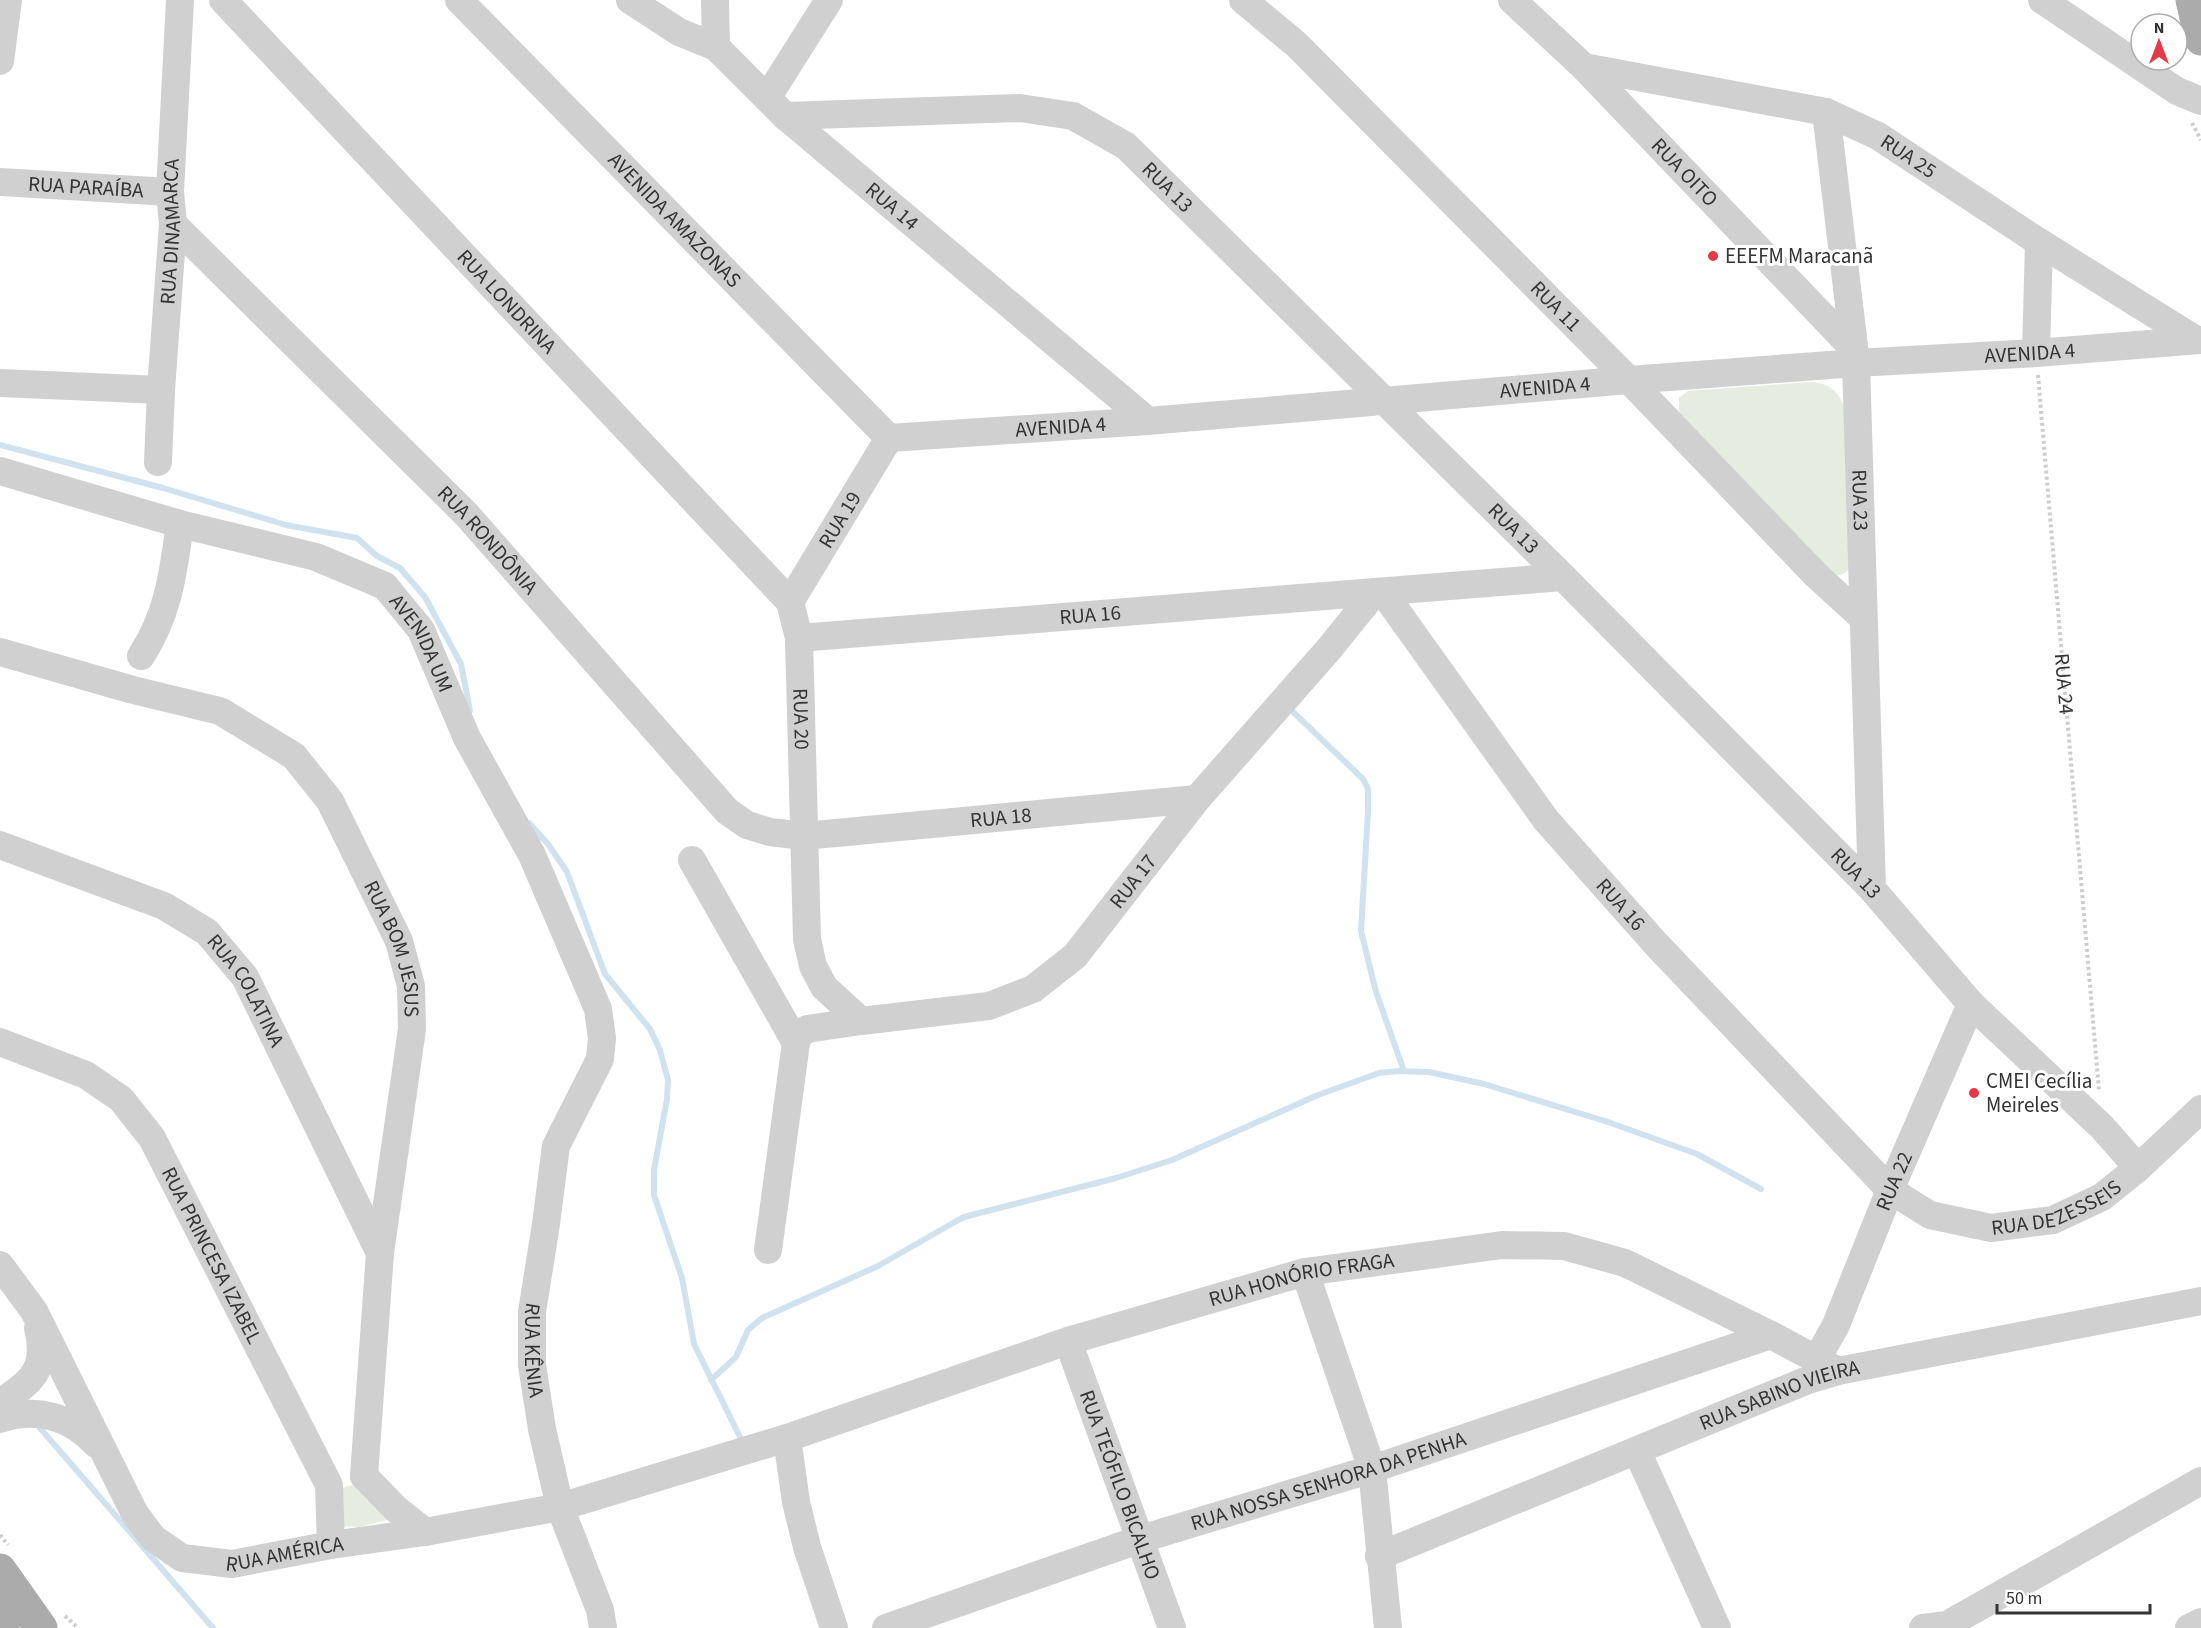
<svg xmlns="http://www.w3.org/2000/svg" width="2201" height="1628" font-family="'Source Sans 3',sans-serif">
<rect width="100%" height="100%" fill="#fff"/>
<path fill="#e6ecdf" d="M1811,382C1828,383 1838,390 1844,406L1851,565C1847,573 1843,576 1834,575L1679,412V398L1688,391Z
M363,1484L395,1518L359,1527L341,1526L336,1492L347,1486Z"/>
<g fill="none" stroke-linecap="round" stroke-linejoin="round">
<path stroke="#cfe2ee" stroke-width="6" d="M0,445L163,488L286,525L357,538L377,556L400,568L425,597L461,664L470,711
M1290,709L1363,779L1368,789V811L1361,931L1376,992L1404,1071
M529,823L548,844L567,872L605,974L650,1029L660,1050L668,1080L667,1099L654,1170V1195L682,1278L694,1344L741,1439
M711,1380L736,1357L748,1330L762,1318L878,1266L953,1223L964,1217L1116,1178L1172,1160L1318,1095L1379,1073L1398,1071L1429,1072L1484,1084L1608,1122L1697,1154L1761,1189
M40,1428L213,1628"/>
<g stroke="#cdcdcd" stroke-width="4" stroke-dasharray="3 3" stroke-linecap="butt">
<path d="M2192,123L2201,140"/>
<path id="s1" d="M2038,375L2099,1091"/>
<path d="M0,1535L8,1545"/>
<path d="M65,1616L78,1628"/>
</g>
<g stroke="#d0d0d0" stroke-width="28">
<path id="s2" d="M223,0L790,602L799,638L807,939L813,966L824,987L861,1021"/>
<path id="s3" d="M459,0L889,438"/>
<path id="s4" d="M630,0L679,32L716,47L785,116L1148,421"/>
<path d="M715,0L716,47"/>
<path id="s5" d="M1243,0L1297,45L1629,380L1816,575L1862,617"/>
<path id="s6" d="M1512,0L1584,67L1854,349"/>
<path d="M2042,0L2177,91L2201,101"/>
<path d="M0,61L8,0"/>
<path id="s7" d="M1584,67L1826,112L1878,136L2039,242L2196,340"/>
<path d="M767,98L829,0"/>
<path id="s8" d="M1826,112L1856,363L1872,889"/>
<path id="s9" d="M785,116L1020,108L1073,116L1126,146L1563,577L1872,889L1971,1004L2102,1127L2138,1168"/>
<path id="s10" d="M0,182L170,192"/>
<path id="s11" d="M173,224L466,514L727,811L747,825L770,832L804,836L1197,799"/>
<path d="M2036,353L2039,242"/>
<path d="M0,383L161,390"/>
<path id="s12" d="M889,438L1148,421L1629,380L1856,363L2036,353L2201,340"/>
<path id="s13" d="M158,462L161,390L173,224L170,192L180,0"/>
<path id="s14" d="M0,471L180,524L316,557L385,586L421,630L467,738L532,855L598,1009L602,1038L600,1059L556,1146L546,1224L532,1312V1365L542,1429L560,1507L600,1610L603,1628"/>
<path id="s15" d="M1383,592L1546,820L1656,944L1890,1190L1930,1215L1991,1228L2053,1220L2102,1197L2138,1168L2201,1109"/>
<path id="s16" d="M790,602L889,438"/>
<path id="s17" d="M799,638L1563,577"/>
<path id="s18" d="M0,652L133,690L220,711L294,756L330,801L399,941L411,986L412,1029L380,1253L364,1476"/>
<path d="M141,656C169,613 173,573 180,524"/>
<path id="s19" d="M0,845L164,906L207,932L245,977L380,1253"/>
<path d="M692,860L796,1043"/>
<path id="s20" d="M0,1042L86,1075L121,1099L152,1138L329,1485L331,1545"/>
<path id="s21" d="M768,1250L796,1043L799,1035L807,1029L861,1021L989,1006L1033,989L1075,956L1197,799L1329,649L1375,592"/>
<path id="s22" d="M0,1265L34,1311L135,1514L153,1538L182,1558L232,1564L331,1545L425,1532L560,1507L787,1438L1068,1341L1305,1272L1502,1245L1564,1246L1625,1263L1771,1335L1838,1371"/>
<path d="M1305,1272L1372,1469L1388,1628"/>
<path id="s23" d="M1068,1341L1172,1628"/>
<path id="s24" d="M1817,1359L1836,1325L1890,1190L1971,1004"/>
<path d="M0,1403C32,1381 48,1370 38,1328"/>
<path d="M0,1419C36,1407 70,1416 96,1444"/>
<path d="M787,1438L796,1502L807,1547L834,1628"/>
<path d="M1637,1451L1717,1628"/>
<path d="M364,1476L396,1509L425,1532"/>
<path id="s25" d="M1379,1556L1808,1380L1838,1371L2201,1301"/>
<path id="s26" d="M886,1628L1141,1539L1372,1469L1771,1335"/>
<path d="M1923,1628L1947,1625L2201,1481"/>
<path d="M2189,1628L2201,1622"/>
</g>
<path stroke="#ababab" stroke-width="33" d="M2192,0L2201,39
M0,1570L41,1628
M0,1581L3,1598V1628"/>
</g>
<g fill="#e63946" stroke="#fff" stroke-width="2">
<circle cx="1713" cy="256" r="6"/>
<circle cx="1974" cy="1093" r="6"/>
</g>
<g text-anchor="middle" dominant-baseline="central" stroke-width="6" stroke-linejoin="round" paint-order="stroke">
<g font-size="21" fill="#333" stroke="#fff">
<text stroke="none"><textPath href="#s7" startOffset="340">RUA 25</textPath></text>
<text stroke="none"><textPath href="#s6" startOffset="244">RUA OITO</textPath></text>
<text stroke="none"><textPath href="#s10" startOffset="86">RUA PARAÍBA</textPath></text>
<text stroke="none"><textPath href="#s9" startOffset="408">RUA 13</textPath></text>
<text stroke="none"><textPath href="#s4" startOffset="336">RUA 14</textPath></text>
<text stroke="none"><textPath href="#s3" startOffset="308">AVENIDA AMAZONAS</textPath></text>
<text stroke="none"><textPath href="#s13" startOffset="231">RUA DINAMARCA</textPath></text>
<text stroke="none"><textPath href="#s2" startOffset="414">RUA LONDRINA</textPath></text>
<text stroke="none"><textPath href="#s5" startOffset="438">RUA 11</textPath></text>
<text stroke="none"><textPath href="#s12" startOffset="1144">AVENIDA 4</textPath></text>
<text stroke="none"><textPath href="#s12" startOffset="658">AVENIDA 4</textPath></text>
<text stroke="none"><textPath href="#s12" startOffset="172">AVENIDA 4</textPath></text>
<text stroke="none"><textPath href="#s8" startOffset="390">RUA 23</textPath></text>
<text stroke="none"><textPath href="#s16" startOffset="96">RUA 19</textPath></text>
<text stroke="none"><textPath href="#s9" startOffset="894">RUA 13</textPath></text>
<text stroke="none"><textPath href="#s11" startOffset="446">RUA RONDÔNIA</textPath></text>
<text stroke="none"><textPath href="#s17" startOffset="292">RUA 16</textPath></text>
<text stroke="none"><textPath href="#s14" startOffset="471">AVENIDA UM</textPath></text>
<text stroke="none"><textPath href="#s1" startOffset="310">RUA 24</textPath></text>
<text stroke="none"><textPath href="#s2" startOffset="945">RUA 20</textPath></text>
<text stroke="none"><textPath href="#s11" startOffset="1088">RUA 18</textPath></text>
<text stroke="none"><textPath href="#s9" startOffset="1380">RUA 13</textPath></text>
<text stroke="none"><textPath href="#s21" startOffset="606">RUA 17</textPath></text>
<text stroke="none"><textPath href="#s15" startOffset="393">RUA 16</textPath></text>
<text stroke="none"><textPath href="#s18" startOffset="534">RUA BOM JESUS</textPath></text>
<text stroke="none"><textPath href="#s19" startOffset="296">RUA COLATINA</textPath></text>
<text stroke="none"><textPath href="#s24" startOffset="194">RUA 22</textPath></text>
<text stroke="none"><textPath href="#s15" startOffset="964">RUA DEZESSEIS</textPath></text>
<text stroke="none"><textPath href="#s20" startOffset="316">RUA PRINCESA IZABEL</textPath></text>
<text stroke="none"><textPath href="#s22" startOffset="1509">RUA HONÓRIO FRAGA</textPath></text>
<text stroke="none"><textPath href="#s14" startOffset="1232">RUA KÊNIA</textPath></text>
<text stroke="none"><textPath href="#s25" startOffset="432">RUA SABINO VIEIRA</textPath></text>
<text stroke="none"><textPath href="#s26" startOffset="466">RUA NOSSA SENHORA DA PENHA</textPath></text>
<text stroke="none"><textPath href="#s23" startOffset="153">RUA TEÓFILO BICALHO</textPath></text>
<text stroke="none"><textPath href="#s22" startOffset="453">RUA AMÉRICA</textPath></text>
</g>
<g font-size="21" fill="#333" stroke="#fff" text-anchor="start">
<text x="1725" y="256">EEEFM Maracanã</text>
<text x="1986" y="1081">CMEI Cecília<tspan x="1986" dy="24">Meireles</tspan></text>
</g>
</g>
<g transform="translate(2159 42)"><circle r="28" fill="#ffffff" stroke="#adadad" stroke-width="1.5"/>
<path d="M0-4.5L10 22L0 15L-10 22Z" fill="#e63946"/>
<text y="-9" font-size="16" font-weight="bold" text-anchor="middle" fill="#333333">N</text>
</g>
<path d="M1997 1604v9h153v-9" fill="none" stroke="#333333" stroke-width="3"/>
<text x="2006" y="1604" font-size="18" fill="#333333" stroke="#ffffff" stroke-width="4.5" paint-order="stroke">50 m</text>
</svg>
